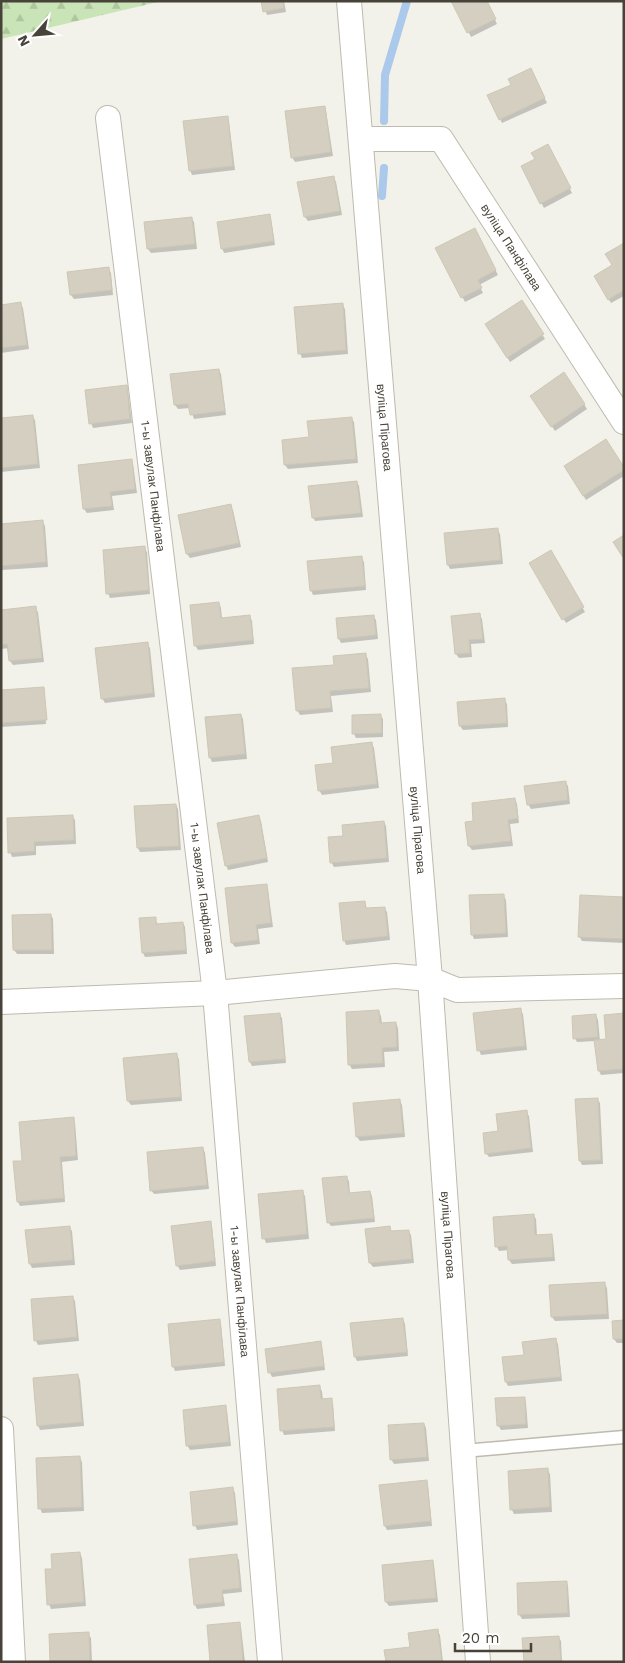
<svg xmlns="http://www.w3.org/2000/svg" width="625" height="1663" font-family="'Work Sans',sans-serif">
<defs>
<pattern id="forest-firs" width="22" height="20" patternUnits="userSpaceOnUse" patternTransform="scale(1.25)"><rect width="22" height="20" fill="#c9e4b6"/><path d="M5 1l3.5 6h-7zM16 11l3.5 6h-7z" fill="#aec59d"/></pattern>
</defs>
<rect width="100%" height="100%" fill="#f3f2ea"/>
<path fill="url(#forest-firs)" d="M1,1H162L1,39Z"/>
<path fill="#0003" d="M262,1H284L286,12L267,15Z
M453,1H486L497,24L471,37Z
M533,74L547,103L502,123L500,119Z
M324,107L326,111L333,156L295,162L292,157Z
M227,117L229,122L235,170L192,175L190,170Z
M548,146L572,193L544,208L522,167L536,160Z
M333,178L336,182L342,215L308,221L305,217Z
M269,215L271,220L275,245L224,253L222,248Z
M191,218L194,222L197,249L151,253L148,249L146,223Z
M474,229L498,275L479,285L483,293L465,302L437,248Z
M624,244V296L611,303L595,277L613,266Z
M108,268L111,273L113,295L74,299L71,295Z
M522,302L545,339L510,362L487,324Z
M20,304L23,308L29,349L1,353V306Z
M342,304L345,309L348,354L302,358L300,353Z
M219,370L221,374L226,415L194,419L190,408L178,409L175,405Z
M126,386L128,391L132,423L93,428L91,423Z
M534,400L584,404L587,409L555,431Z
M32,416L35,420L40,468L1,472V419Z
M351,418L354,422L358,463L288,469L285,465L283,441L310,438Z
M131,460L133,464L137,493L112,496L114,510L87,513L84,509Z
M565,466L624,469V476L586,500Z
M357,482L359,486L363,517L315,521L313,517Z
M230,506L233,510L241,547L190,558L187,554Z
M42,521L45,526L48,567L2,570L1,525Z
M497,530L500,534L503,564L450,569L448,565L445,535Z
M144,548L147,552L150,594L110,598L108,593Z
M551,552L585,612L566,623L531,563Z
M361,557L364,562L366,590L313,595L311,590Z
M219,603L221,608L222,619L250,616L252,621L254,644L198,650L195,645Z
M35,608L38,612L44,662L13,665L10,661L9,648L1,649V611Z
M479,615L482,619L485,643L471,644L472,657L459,658L456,654Z
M373,616L376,620L378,639L341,643L339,639Z
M147,644L150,648L155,697L105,703L102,698Z
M365,654L368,659L371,692L331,696L333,712L300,715L297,710L335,666Z
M43,688L45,691H43L46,724L1,727V691Z
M504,699L507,704L508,727L463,730L460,726L458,703Z
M241,715L243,719L247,759L212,762L210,757Z
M380,715L383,719V737L356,738L354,734Z
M372,744L374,748L379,788L322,795L319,790Z
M565,782L568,786L570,804L531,809L528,804Z
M515,799L517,804L519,823L510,824L513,846L472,850L469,846L466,823L475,822Z
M176,805L178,809L181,850L140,852L138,848L135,807Z
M72,816L75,820L76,844L36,846V855L12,857L10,852Z
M259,817L261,821L268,862L228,870L226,865Z
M384,822L386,826L389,862L334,867L331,862L345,837Z
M266,885L268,890L273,927L258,929L260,944L235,947L232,943Z
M503,895L506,900L508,937L474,939L472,934Z
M624,898V943L582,941L579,936Z
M365,902L367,910L384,908L387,912L390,940L346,945L344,940Z
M51,915L53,919L54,954H17L14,950L13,916Z
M155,918L158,925L183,923L185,927L187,954L145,957L143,953Z
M520,1009L523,1014L527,1050L481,1055L479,1050Z
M379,1012L381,1016L382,1024L396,1023L398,1028L399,1051L384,1052L385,1067L352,1069L349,1064Z
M279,1014L282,1018L286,1063L252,1066L250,1062L245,1018Z
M624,1014V1073L601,1075L599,1071L596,1041L577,1042L575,1038L596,1015L598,1020L600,1041L607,1040Z
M176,1054L179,1059L182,1101L131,1105L128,1101Z
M597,1099L600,1103L603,1164L582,1165L580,1161L576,1100Z
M400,1100L402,1105L405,1137L360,1141L357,1137Z
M526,1112L529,1116L533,1152L489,1157L486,1153L499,1132Z
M73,1119L75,1123L78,1160L62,1162L65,1202L20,1206L18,1202L23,1162Z
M203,1148L205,1153L209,1189L154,1194L151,1190Z
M346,1177L349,1181L350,1195L370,1192L372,1196L375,1222L331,1226L328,1222Z
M302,1191L305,1196L309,1239L266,1243L264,1238Z
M533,1215L536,1219L537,1236L551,1235L553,1239L555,1261L512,1264L509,1260V1250L499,1251L497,1247Z
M210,1223L212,1227L216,1266L180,1270L177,1265Z
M69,1227L72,1231L75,1265L32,1268L30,1264L27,1231Z
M389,1228L392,1232L408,1231L411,1235L414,1263L373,1267L370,1263Z
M605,1284L607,1288L609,1319L555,1321L552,1317Z
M72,1297L75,1301L79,1341L38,1345L36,1341Z
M403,1319L405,1324L408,1356L357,1361L355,1357Z
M219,1321L221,1325L225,1366L175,1371L173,1366Z
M624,1322V1343H617L614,1339Z
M556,1340L558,1344L562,1381L508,1386L506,1382L503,1358L525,1356Z
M320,1343L322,1347L325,1370L272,1377L270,1373L267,1350Z
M78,1375L80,1380L84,1426L40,1430L38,1425Z
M319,1387L322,1391L323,1400H331L333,1404L335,1431L284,1435L282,1430Z
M524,1398L526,1403L528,1428L501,1430L498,1425Z
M225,1407L227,1411L231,1446L190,1450L187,1445Z
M424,1424L426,1428L429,1461L394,1464L391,1459Z
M80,1458L82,1462L84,1511L42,1513L40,1508Z
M547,1469L550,1474L552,1512L514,1514L512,1510Z
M426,1481L428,1486L432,1526L387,1530L385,1526Z
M233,1489L235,1493L238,1525L197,1530L195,1525Z
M80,1553L82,1558L86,1606L51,1609L49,1604L54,1570Z
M236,1555L239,1560L242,1592L223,1594L225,1606L197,1609L195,1605Z
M432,1561L434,1565L438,1602L389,1606L386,1602L383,1566Z
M566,1582L568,1586L570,1617L522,1619L519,1614Z
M239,1623L241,1627L245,1662H211Z
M437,1631L440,1635L443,1662H387Z
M88,1634L91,1638L92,1662H52Z
M558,1637L561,1641L562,1662H525Z"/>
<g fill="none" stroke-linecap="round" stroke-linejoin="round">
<path stroke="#abc9ea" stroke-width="8" d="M384,121L385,75L407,1
M382,196L384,168"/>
</g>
<path fill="#d4cfc0" stroke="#cec7b4" d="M261,1H283L284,8L263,12Z
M451,1H487L496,19L467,33Z
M531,68L545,98L499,120L487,95L511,85L508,79Z
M325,106L331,152L291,158L285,111Z
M228,116L233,166L189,171L183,121Z
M548,144L571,188L540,204L521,166L535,159L531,153Z
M334,176L340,211L304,217L297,182Z
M270,214L274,241L221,249L217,222Z
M192,217L195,244L147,249L144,222Z
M475,228L496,270L478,280L482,288L461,298L435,248Z
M624,243V290L608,300L594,276L612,265L605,254Z
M109,267L112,290L70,295L67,272Z
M522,300L544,334L507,358L485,324Z
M21,302L27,345L1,348V305Z
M343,303L346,350L298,354L294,307Z
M219,369L225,411L190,415L188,404L174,405L170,374Z
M564,372L585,404L551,427L530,396Z
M127,385L130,419L89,424L85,390Z
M33,415L38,464L1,468V418Z
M352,417L356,459L284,465L282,440L309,437L307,421Z
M606,439L624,467V470L583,496L564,466Z
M132,459L135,489L110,492L112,506L83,509L78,465Z
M357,481L361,513L312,518L308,486Z
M231,504L239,543L186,554L178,515Z
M43,520L46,562L1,566V524Z
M498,528L501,560L447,565L444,533Z
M624,535V559L613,542Z
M145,546L149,590L106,594L103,550Z
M551,550L584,607L562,620L529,563Z
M362,556L365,586L310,591L307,561Z
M219,602L221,618L250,615L253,640L194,646L190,605Z
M36,606L42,658L9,661L7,644L1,645V610Z
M480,613L483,639L469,640L470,653L455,654L451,616Z
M374,615L376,635L338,639L336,618Z
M148,642L153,693L101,699L95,648Z
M366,653L369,688L330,691L331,708L296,711L292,668L334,665L333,656Z
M44,687L47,720L1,723V690Z
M505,698L507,723L459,726L457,702Z
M241,714L245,754L209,758L205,717Z
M381,714L382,733L352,734V715Z
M372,742L377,784L318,791L315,765L333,763L331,747Z
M566,781L568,800L527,805L524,786Z
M515,798L518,818L508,820L511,841L468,846L465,822L473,821L472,803Z
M176,804L179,846L137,848L134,806Z
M73,815L74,840L34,842L35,851L8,853L7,818Z
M259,815L267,858L225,866L217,823Z
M384,821L387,858L330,863L328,837L343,836L342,825Z
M267,884L271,923L256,925L258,940L231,943L225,888Z
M504,894L506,933L471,935L469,895Z
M580,895L624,897V939L578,937Z
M365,901L366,908L385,907L388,936L343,941L339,903Z
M51,914L52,950H13L12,915Z
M156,917V924L183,922L186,950L142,953L139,918Z
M521,1008L525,1046L477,1051L473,1013Z
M379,1010L380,1023L396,1022L397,1047L382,1048L383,1063L348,1065L346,1012Z
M280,1013L285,1059L249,1062L244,1016Z
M624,1013V1069L598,1071L594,1040L606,1039L604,1015Z
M596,1014L598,1037L573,1039L572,1016Z
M177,1053L181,1097L127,1101L123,1058Z
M598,1098L601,1160L579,1161L575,1099Z
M400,1099L403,1133L356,1137L353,1103Z
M527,1110L531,1148L485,1154L483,1133L498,1131L496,1114Z
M74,1117L76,1156L60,1157L64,1198L17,1202L13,1161H22L19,1122Z
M203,1147L207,1185L150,1191L147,1152Z
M347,1176L349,1193L370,1191L374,1218L327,1223L322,1178Z
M303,1190L307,1234L262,1239L258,1194Z
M534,1214L535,1235L552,1234L553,1257L508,1260L507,1246L495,1247L493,1217Z
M211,1221L215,1261L176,1266L171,1226Z
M70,1226L73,1260L29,1264L25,1230Z
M390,1226L391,1231L409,1230L412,1259L369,1263L365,1229Z
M605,1282L607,1314L551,1317L549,1285Z
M73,1296L77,1337L34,1341L31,1299Z
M403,1318L407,1352L354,1357L350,1323Z
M220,1319L224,1362L172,1367L168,1324Z
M624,1320V1339H613L612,1321Z
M556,1338L561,1377L505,1382L502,1357L524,1355L522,1342Z
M321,1341L324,1366L268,1373L265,1349Z
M78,1374L82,1422L37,1426L33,1378Z
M320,1385L321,1399L332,1398L334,1427L280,1431L277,1389Z
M525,1397L526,1424L497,1426L495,1398Z
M226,1405L229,1442L186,1446L183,1410Z
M424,1423L427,1457L390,1460L388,1425Z
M80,1456L82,1507L38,1509L36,1458Z
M548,1468L550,1507L510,1510L508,1471Z
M427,1480L431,1521L384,1526L379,1485Z
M233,1487L237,1521L193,1526L190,1492Z
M80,1552L84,1602L47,1605L45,1569H52L51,1554Z
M237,1554L240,1588L222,1590L223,1602L194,1605L189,1559Z
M433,1560L436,1598L385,1602L382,1565Z
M567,1581L568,1613L518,1615L517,1583Z
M240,1622L243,1662H210L207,1625Z
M438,1629L442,1662H386L384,1650L410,1647L408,1633Z
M89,1632L90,1662H50L49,1634Z
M559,1636L561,1662H524L522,1638Z"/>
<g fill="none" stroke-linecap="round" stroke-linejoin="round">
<g stroke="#bebaad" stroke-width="15">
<path id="service" d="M463,1451L624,1437"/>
</g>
<g stroke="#bebaad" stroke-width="26">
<g id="minor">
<path id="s1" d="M349,1L430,979L478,1662"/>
<path id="s2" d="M108,118L215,993L270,1662"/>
<path id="s3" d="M361,139H441L624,422"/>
<path d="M1,1002L215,993L395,976L430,979L457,990L624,986"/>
<path d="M1,1429L13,1662"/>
</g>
</g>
<use href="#service" stroke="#fff" stroke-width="12"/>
<use href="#minor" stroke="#fff" stroke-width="24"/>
</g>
<g text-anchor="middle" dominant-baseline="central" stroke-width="4.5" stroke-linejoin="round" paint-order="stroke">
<g font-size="12" fill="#474338" stroke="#fff">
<text stroke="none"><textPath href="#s3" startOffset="209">вуліца Панфілава</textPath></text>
<text stroke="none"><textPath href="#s1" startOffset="428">вуліца Пірагова</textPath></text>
<text stroke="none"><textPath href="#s2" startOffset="371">1-ы завулак Панфілава</textPath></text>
<text stroke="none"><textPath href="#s1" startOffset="832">вуліца Пірагова</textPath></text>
<text stroke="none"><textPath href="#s2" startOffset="776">1-ы завулак Панфілава</textPath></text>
<text stroke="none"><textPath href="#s1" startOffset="1238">вуліца Пірагова</textPath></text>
<text stroke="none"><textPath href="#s2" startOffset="1181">1-ы завулак Панфілава</textPath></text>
</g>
</g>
<rect width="625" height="1663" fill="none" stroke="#474338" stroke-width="5"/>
<g transform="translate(35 35) rotate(243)" stroke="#ffffff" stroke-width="4" paint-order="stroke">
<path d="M0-4L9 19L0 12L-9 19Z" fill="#474338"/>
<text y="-8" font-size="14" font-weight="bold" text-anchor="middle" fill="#474338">N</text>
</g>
<path d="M455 1643v8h76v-8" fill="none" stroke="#474338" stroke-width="2.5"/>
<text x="462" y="1643" font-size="15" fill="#474338" stroke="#ffffff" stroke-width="4" paint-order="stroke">20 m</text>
</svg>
